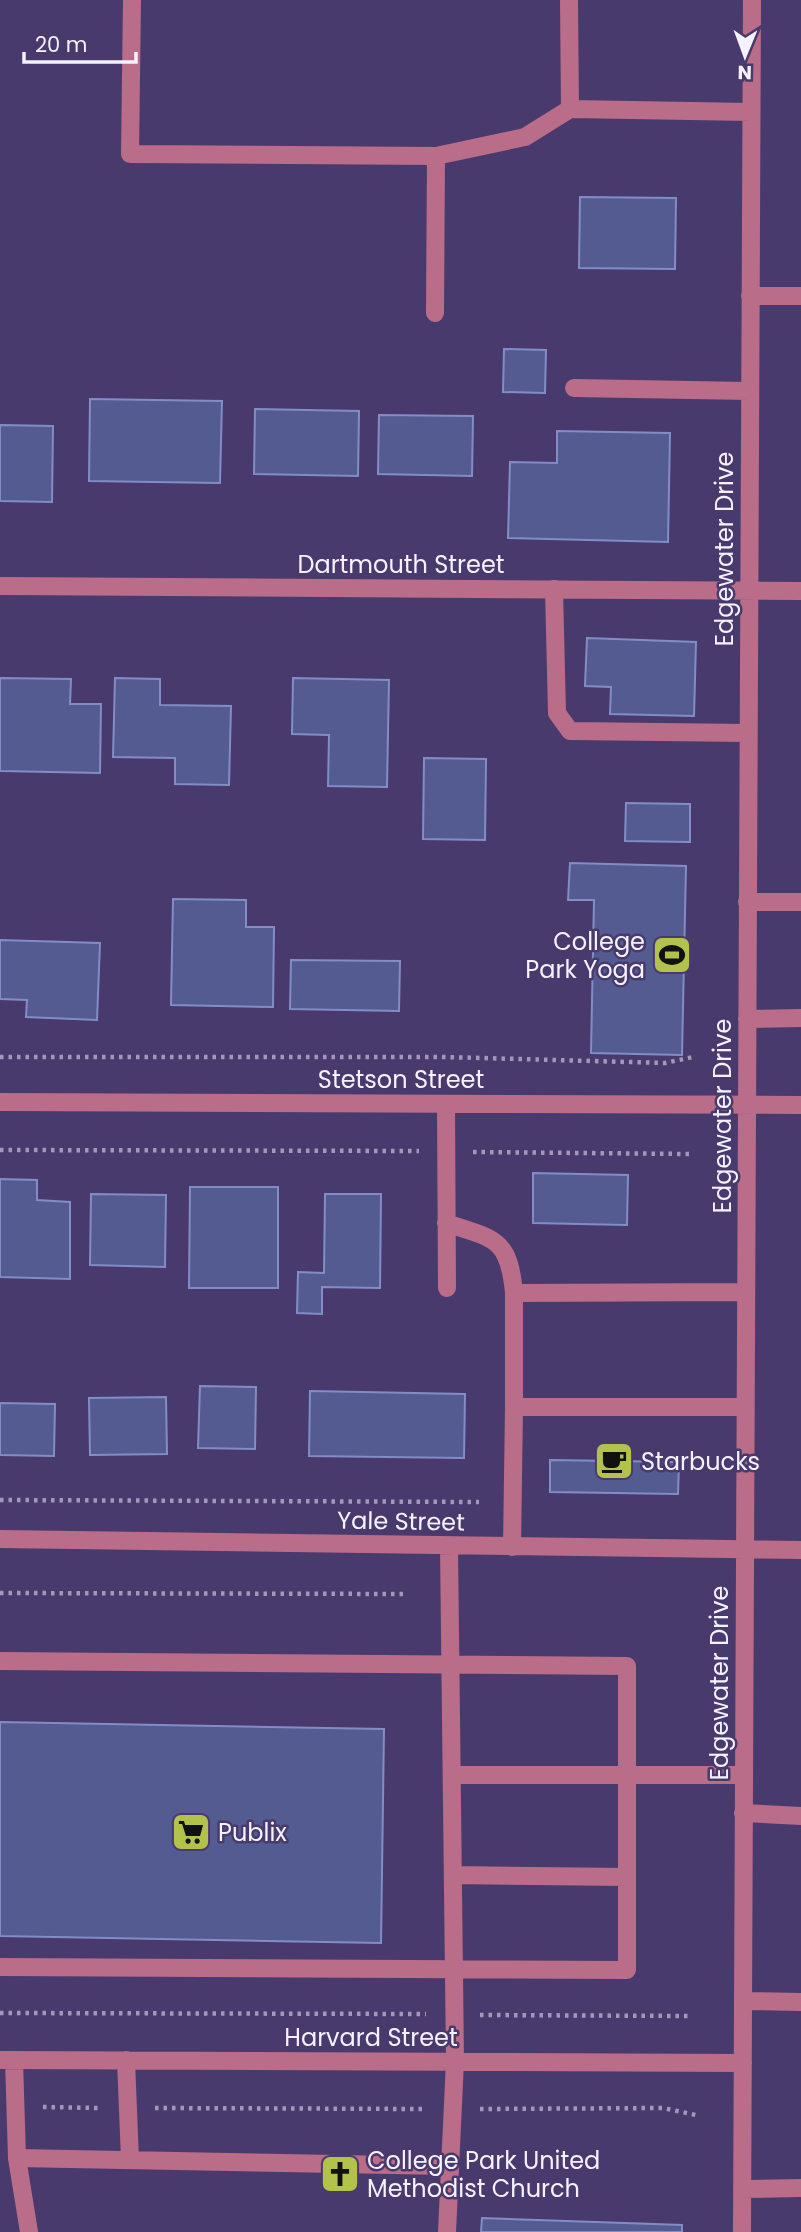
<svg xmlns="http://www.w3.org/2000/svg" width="801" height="2232" font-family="Poppins,sans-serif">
<rect width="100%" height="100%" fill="#493a6d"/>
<path fill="#535b90" stroke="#838dc5" stroke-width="2" d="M580,197L676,198L675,269L579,268Z
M504,349L546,350L545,393L503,392Z
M90,399L222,401L220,483L89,481Z
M255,409L359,411L358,476L254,474Z
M379,415L473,416L472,476L378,474Z
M0,425L53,426L52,502L0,501Z
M557,431L670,433L668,542L508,538L510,462L557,463Z
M587,638L696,642L694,716L610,714L611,687L585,686Z
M0,678L71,679L70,704H101L100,773L0,771Z
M115,678L160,679V705L231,706L229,785L175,784V758L113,757Z
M293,678L389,680L387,787L328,786L329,735L292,734Z
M424,758L486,759L485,840L423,839Z
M626,803L690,804V842L625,841Z
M570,863L686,866L682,1055L591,1053L594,900H568Z
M173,899L246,900V927H274L273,1007L171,1005Z
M0,940L100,943L97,1020L26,1017L27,1000L0,999Z
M291,960L400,961L399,1011L290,1009Z
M533,1173L628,1175L627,1225L533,1223Z
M0,1179L37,1180V1200L70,1202V1279L0,1277Z
M190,1187H278V1288H189Z
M91,1194L166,1195L165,1267L90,1265Z
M325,1194H381L380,1288L322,1287V1314L297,1313L298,1272L324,1273Z
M200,1386L256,1387L255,1449L198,1448Z
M310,1391L465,1394L464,1458L309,1456Z
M166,1397L167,1454L90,1455L89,1398Z
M0,1403L55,1404L54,1456L0,1455Z
M550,1460L679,1462L678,1494L550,1492Z
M0,1722L384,1729L381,1943L0,1936Z
M482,2218L682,2225V2232H481Z"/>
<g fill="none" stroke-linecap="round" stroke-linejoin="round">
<path stroke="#a299b9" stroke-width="4.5" stroke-dasharray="3.5 5" stroke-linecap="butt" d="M0,1057H445L665,1063L693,1057
M0,1150L419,1151
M473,1152L690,1154
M0,1500L479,1502
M0,1593L407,1594
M0,2013L426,2014
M480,2015L689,2016
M43,2107L100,2108
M155,2108L426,2109
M480,2109L663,2108L696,2115"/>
<path stroke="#b96d89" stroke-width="18" d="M132,0L130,154L436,156
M569,0L570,109
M750,296H801
M435,313L436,156L525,137L570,109L751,112
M574,388L749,391
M0,586L801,591
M554,589L557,713L570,731L748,733
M747,902H801
M747,1019L801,1018
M0,1102L801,1105
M446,1104L447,1288
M446,1223C495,1239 509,1238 514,1293
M745,1407H514V1293L746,1292
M0,1539L801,1550
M512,1547L514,1407
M0,1661L627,1666V1970L0,1967
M452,1775H743
M743,1813L801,1816
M453,1875L627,1877
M743,2001L801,2002
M0,2060L743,2063
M14,2060L17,2158L448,2166
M126,2060L130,2160
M17,2158L29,2232
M742,2189L801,2188
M447,2232L455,2061L449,1547
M742,2232L752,0"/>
</g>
<defs>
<g id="stadium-square" transform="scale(2.0125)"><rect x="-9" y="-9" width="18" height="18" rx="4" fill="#b3c24b" stroke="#493a6d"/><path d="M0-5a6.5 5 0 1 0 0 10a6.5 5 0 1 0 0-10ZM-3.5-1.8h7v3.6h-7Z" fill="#111"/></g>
<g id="cafe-square" transform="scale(2.0125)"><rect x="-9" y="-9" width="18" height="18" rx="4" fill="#b3c24b" stroke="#493a6d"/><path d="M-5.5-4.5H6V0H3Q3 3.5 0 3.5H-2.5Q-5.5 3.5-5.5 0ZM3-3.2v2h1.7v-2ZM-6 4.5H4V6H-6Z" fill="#111"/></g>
<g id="supermarket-square" transform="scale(2.0125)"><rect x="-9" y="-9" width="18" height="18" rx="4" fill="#b3c24b" stroke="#493a6d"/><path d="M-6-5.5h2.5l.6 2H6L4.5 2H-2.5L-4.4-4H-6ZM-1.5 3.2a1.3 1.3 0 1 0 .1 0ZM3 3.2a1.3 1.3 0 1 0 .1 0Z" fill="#111"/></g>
<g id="church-square" transform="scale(2.0125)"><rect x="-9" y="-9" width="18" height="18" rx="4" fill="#b3c24b" stroke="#493a6d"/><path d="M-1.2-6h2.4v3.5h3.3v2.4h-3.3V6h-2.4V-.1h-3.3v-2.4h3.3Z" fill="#111"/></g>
</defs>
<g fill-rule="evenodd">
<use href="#stadium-square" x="672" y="955"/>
<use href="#cafe-square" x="614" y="1461"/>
<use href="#supermarket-square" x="191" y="1832"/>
<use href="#church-square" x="340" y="2174"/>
</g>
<g text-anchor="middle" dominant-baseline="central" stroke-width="5" stroke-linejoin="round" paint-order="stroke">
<g font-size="24" fill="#f5f2ff" stroke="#493a6d">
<text transform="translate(724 549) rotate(-90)">Edgewater Drive</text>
<text x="401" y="564">Dartmouth Street</text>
<text x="401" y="1079">Stetson Street</text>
<text transform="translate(722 1116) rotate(-90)">Edgewater Drive</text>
<text transform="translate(401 1521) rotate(1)">Yale Street</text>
<text transform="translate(719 1683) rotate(-90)">Edgewater Drive</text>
<text x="371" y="2037">Harvard Street</text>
</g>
<g font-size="24" fill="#f5f2ff" stroke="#493a6d" text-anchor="start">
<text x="645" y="941" text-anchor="end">College<tspan x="645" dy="28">Park Yoga</tspan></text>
<text x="641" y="1461">Starbucks</text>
<text x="218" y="1832">Publix</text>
<text x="367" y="2160">College Park United<tspan x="367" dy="28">Methodist Church</tspan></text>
</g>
</g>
<g transform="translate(745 56) rotate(181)" stroke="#493a6d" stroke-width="5" paint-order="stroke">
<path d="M0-5L12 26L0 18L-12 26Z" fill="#f5f2ff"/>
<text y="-10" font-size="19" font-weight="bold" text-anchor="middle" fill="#f5f2ff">N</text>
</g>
<path d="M24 52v10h112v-10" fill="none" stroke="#f5f2ff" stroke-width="3.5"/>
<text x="35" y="52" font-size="21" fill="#f5f2ff" stroke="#493a6d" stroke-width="5" paint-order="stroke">20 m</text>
</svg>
